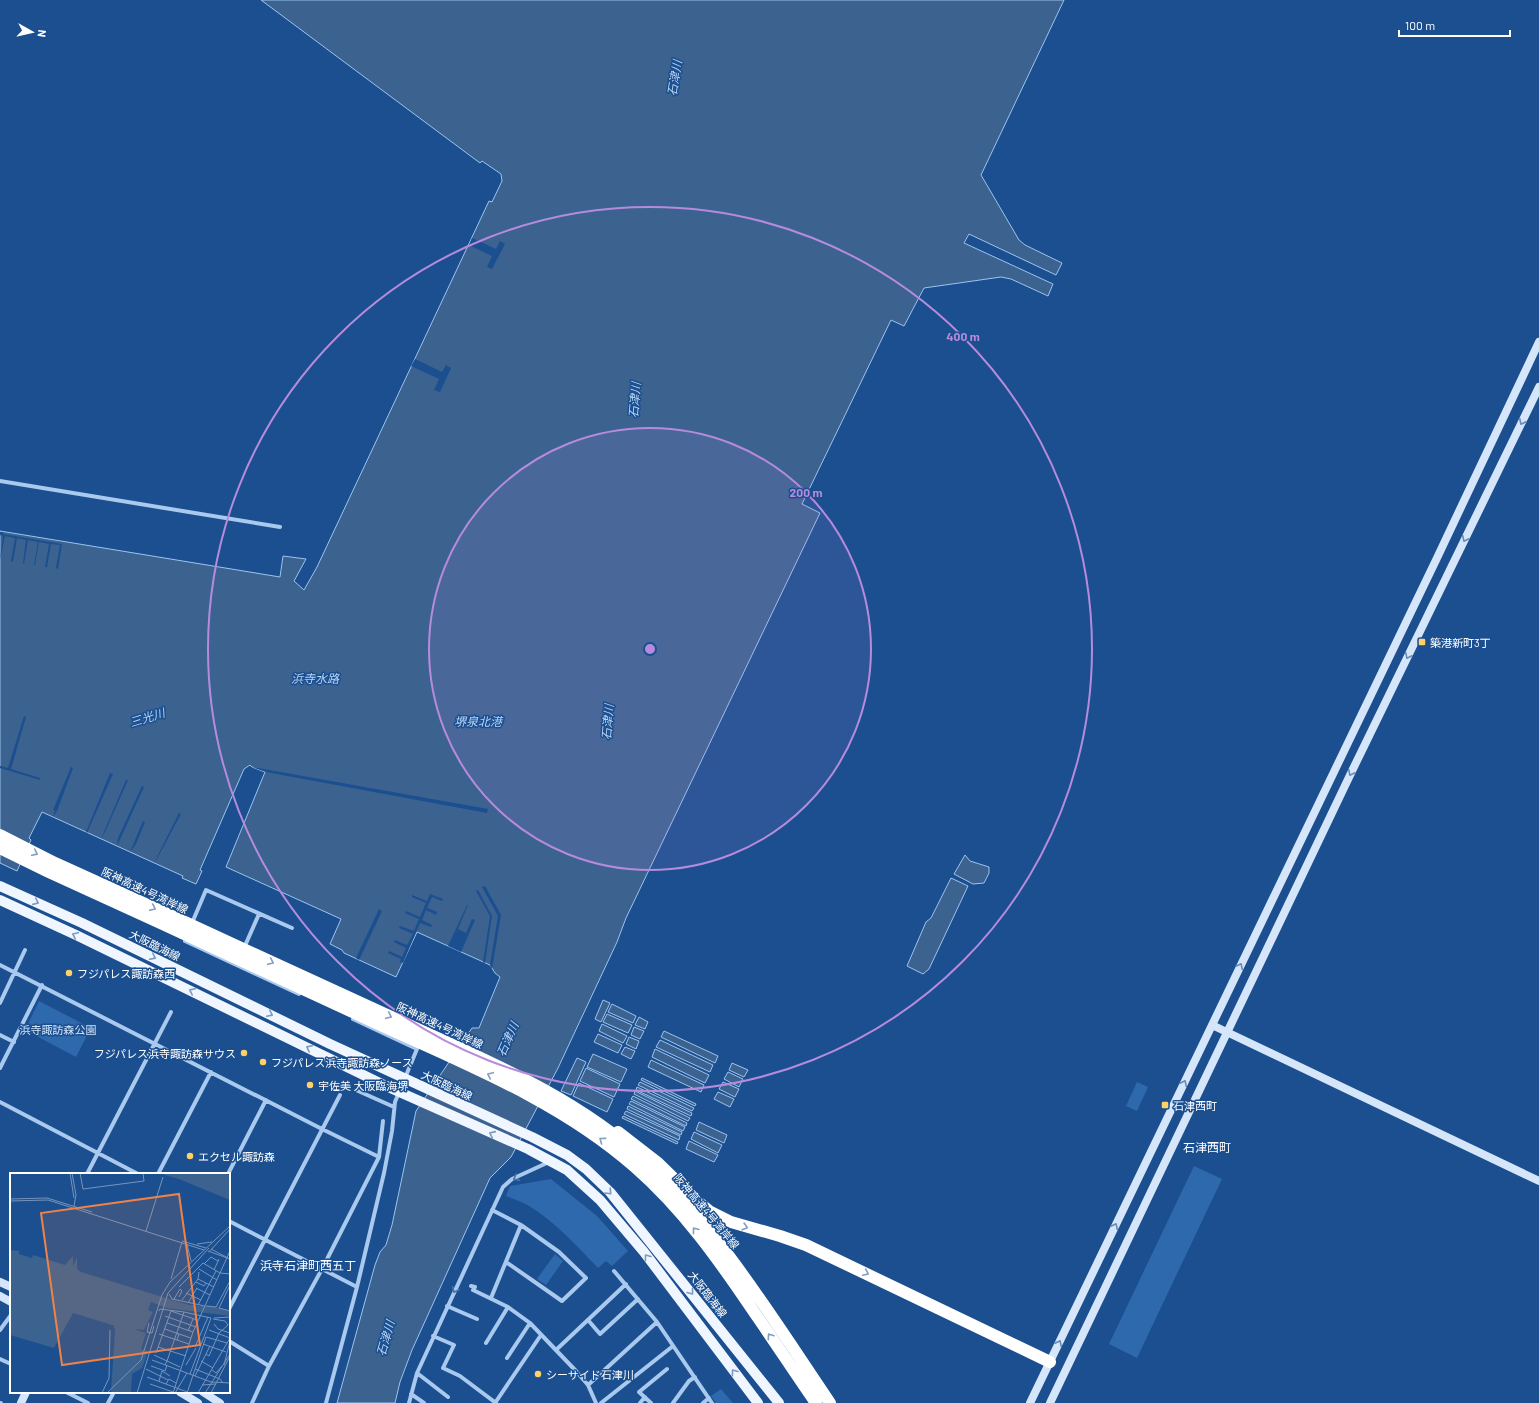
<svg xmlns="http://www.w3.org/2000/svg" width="1539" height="1403" font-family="Barlow,'Noto Sans JP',sans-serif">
<rect width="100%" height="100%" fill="#1b4f8f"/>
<path fill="#2e69ad" d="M39,1001L91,1028L76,1057L25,1030Z
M1137,1082L1148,1087L1137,1111L1126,1106Z
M1194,1166L1222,1179L1137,1358L1109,1344Z
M551,1179L597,1216L628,1251L612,1266L606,1261L598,1268C577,1246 555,1222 529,1206C522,1202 513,1199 506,1196L510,1186Z
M555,1254L563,1261L546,1285L537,1279Z
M721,1389L733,1403H716L711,1396Z"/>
<path fill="#3c6290" stroke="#9cc4f0" d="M261,0H1064L981,175L1019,240L1025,245L1062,263L1056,275L969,234L964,243L1053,284L1048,296L1011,279L1001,277L924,288L904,326L891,320L802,504L820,513L626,918L617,942L558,1068L511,1157L490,1178L412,1350L400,1382L395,1403H337L375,1265L380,1252L386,1245L392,1225L416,1111L472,1028H479L500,977L495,973L490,965L417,932L396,977L344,953L342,950L330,944L341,919L226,867L265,772L252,767L250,765L244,769L200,870L202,871L196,884L182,878L183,876L42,812L29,838L31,840L17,871L0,863V531L280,577L283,556L306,559L294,581L304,590L317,567L489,201L492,202L502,181L501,174L482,161L480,163Z
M965,855L970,861L989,867V873L984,883L973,884L954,874Z
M951,878L968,886L929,969L923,974L907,966L926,922L931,918Z
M603,1000L610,1003L601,1022L595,1019Z
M612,1004L636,1016L633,1023L608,1012Z
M607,1014L632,1025L628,1033L603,1022Z
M639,1017L648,1022L645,1029L635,1025Z
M602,1024L627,1036L623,1043L599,1031Z
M634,1027L644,1031L640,1039L631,1035Z
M664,1031L718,1056L715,1063L661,1037Z
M598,1034L622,1045L618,1053L594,1042Z
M629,1037L639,1041L636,1049L626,1044Z
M660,1040L713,1065L710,1072L656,1047Z
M625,1047L635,1051L631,1059L621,1054Z
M655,1049L709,1075L705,1083L652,1057Z
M593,1054L627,1069L621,1082L587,1067Z
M577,1058L586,1062L571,1095L561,1091Z
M651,1060L704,1085L701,1092L648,1067Z
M732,1063L748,1070L744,1077L729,1070Z
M586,1068L620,1084L614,1097L580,1081Z
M728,1072L743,1079L739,1087L724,1079Z
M642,1078L696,1104L695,1106L641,1080Z
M640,1082L694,1108L692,1111L638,1085Z
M723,1082L739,1089L735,1097L719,1089Z
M579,1083L613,1099L607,1112L573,1096Z
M637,1087L692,1113L691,1116L636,1090Z
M635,1091L690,1118L688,1121L634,1094Z
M718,1092L734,1099L730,1107L714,1099Z
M633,1096L687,1123L686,1126L631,1099Z
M631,1101L685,1127L683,1131L629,1104Z
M628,1106L682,1132L681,1135L627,1109Z
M626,1111L680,1136L679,1140L624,1114Z
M623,1116L678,1142L677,1144L622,1118Z
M699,1122L727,1135L724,1143L696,1130Z
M694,1132L722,1145L718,1153L691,1139Z
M689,1141L718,1155L714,1162L686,1149Z"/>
<path fill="#1b4f8f" d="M472,238L496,249L500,241L505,244L492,269L487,267L492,256L469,245Z
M415,359L442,372L446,365L451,368L440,392L434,390L439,379L411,366Z
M0,532H3V534L62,544L58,569L56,568L60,545L51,544L47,567H45L49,544L39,542L35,565H34L38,542L28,540L24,564L23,563L26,540L17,538L13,562L11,561L15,538L5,536L0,560L3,536L0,535Z
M24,716L26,717L11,769L40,778V780L0,768V766L8,768Z
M71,767L73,768L57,811L53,817L55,810H53Z
M252,767L488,809L487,813L266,772Z
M110,773L113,774L87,833L86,832Z
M126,780H128L105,832L101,839Z
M142,786L144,787L117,846L118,838Z
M179,813L181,814L159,855L154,863Z
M143,821L145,822L136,844L130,852Z
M485,886L501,915L492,969L490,965L498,916L482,887Z
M478,890L492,916L485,963L483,962L490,916L476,891Z
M430,894L443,899L442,901L432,897L427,908L437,912L436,915L426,910L422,920L432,925L431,927L420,923L403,963L400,962L401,959L388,953L389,951L402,957L406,948L394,942L395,940L407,945L413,934L399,928L400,926L414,931L419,919L405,913L406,911L420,917L426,903L412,897V895L427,901Z
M467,905H468L458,929L466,933L472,919L475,920L461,952L448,946Z
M379,909L382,911L359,960L356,958Z"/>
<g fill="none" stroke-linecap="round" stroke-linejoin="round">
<path stroke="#a9c9ee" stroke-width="4" d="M0,481L280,527
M192,923L206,890L292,928
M187,937L185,941L299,994
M244,948L259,914
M0,965L322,1129L379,1157
M0,1003L25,950
M0,1035L14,1042
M0,1068L42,985
M356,1090L394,1107
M0,1102L138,1174
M87,1174L171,1012
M158,1174L211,1072
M228,1174L266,1100
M492,1210L521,1225L559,1252L586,1278L562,1301L506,1262
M229,1221L357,1287
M614,1271L657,1322L712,1403
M471,1286L475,1287L473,1290L508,1307L530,1323L576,1371L588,1385L596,1403
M491,1298L521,1225
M447,1306L477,1319
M229,1309L340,1095
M588,1320L600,1334L638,1299
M0,1330L11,1315
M433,1336L454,1345L443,1368L460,1376L496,1403
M229,1341L269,1366
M486,1343L508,1307
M556,1350L626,1284
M507,1358L530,1323
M0,1359L11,1364
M417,1373L448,1397
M588,1385L657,1322
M66,1392L88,1403
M411,1394L424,1403
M0,1403H1
M108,1403L114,1392
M252,1403L269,1366L322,1269L379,1157L383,1121
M326,1403L357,1287L384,1173L392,1131L395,1102L417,1049L353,1019
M409,1403L417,1373L503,1187L512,1179L549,1162
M495,1403L541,1335
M601,1403L673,1346
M640,1403L645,1397
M651,1403L639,1392L667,1369
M673,1403L689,1381L695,1377
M703,1403L709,1398"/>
<path stroke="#d6e6fa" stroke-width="8" d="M1212,1025L1539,1181
M0,1282L11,1287
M0,1296L11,1302
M180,1392L198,1403
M203,1392L220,1403
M21,1403L26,1392
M1030,1403L1437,558L1539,342
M1050,1403L1352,771L1539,387"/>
<path stroke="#f0f6ff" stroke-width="10" d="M0,886L82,923L330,1044L532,1137L567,1155L586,1169L610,1192L779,1403
M0,900L76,935L388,1087L528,1149L567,1170L600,1200L644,1252L758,1403"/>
<path stroke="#fff" stroke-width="12" d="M618,1132L658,1163L698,1202L709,1211L731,1222L780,1236L806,1245L1050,1362"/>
<path stroke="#fff" stroke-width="12" d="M0,835L55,863C166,913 276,964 387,1015C475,1056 572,1093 644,1160C719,1230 773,1319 830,1403
M0,848L49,872C157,921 264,971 372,1021C463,1063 559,1100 635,1167C683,1209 719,1260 754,1312C775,1342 795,1373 816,1403"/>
</g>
<defs><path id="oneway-chevron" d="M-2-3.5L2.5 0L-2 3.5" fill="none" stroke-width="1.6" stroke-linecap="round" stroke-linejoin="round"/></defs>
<g stroke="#668bba">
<use href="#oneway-chevron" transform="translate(1522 422) rotate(116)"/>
<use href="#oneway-chevron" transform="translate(1465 539) rotate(116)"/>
<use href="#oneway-chevron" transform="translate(1408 656) rotate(116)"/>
<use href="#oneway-chevron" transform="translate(1351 773) rotate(116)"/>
<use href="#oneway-chevron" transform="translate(1240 966) rotate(-64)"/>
<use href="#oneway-chevron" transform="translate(1184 1083) rotate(-64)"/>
<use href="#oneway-chevron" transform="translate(1115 1226) rotate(-64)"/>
<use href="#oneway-chevron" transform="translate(1059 1343) rotate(-64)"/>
</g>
<g stroke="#829ec1">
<use href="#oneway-chevron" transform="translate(35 853) rotate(26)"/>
<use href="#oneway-chevron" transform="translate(153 908) rotate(25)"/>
<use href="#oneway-chevron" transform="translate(271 962) rotate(25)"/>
<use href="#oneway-chevron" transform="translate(389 1016) rotate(25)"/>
<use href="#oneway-chevron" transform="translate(490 1075) rotate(-155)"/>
<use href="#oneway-chevron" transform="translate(602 1140) rotate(-144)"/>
<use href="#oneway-chevron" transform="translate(745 1227) rotate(16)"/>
<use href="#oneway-chevron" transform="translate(695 1230) rotate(-128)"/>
<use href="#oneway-chevron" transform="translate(866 1273) rotate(25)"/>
<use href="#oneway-chevron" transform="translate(770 1336) rotate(-124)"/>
</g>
<g stroke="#7b9ac1">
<use href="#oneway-chevron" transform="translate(36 902) rotate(24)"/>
<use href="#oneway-chevron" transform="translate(75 935) rotate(-155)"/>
<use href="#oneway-chevron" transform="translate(153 957) rotate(26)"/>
<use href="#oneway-chevron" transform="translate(192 991) rotate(-154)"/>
<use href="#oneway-chevron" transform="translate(270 1014) rotate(26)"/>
<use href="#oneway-chevron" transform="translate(309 1048) rotate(-154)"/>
<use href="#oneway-chevron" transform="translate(492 1134) rotate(-156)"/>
<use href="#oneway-chevron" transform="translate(609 1192) rotate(47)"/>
<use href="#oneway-chevron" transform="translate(647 1257) rotate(-127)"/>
<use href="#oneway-chevron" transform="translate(691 1292) rotate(52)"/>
<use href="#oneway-chevron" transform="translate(734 1372) rotate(-127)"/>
</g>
<g stroke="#4674ac">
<use href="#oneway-chevron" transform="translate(516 1178) rotate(152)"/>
<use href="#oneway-chevron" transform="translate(455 1290) rotate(115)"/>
</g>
<circle cx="650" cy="649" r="221" fill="#b68bdc" fill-opacity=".12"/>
<g fill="none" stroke="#b68bdc" stroke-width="2">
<circle cx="650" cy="649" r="221"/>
<circle cx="650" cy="649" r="442"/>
</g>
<g fill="#ffd166" stroke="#1b4f8f" stroke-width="1.5">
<rect x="1418" y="638" width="8" height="8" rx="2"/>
<circle cx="69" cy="973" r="4"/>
<circle cx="244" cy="1053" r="4"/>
<circle cx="263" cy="1062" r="4"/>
<circle cx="310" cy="1085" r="4"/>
<rect x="1161" y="1101" width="8" height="8" rx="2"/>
<circle cx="190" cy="1156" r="4"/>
<circle cx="538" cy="1374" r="4"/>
</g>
<g text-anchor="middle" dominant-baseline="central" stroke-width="3" stroke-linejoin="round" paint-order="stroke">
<g font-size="11" fill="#fff" stroke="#1b4f8f" text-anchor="start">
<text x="1430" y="642">築港新町3丁</text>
<text x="77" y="973">フジパレス諏訪森西</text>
<text x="236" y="1053" text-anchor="end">フジパレス浜寺諏訪森サウス</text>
<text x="271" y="1062">フジパレス浜寺諏訪森ノース</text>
<text x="318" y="1085">宇佐美 大阪臨海堺</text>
<text x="1173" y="1105">石津西町</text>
<text x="198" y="1156">エクセル諏訪森</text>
<text x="546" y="1374">シーサイド石津川</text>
</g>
<g font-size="11" fill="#fff" stroke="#1b4f8f">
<text transform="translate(145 890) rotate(25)">阪神高速4号湾岸線</text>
<text transform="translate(155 945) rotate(26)">大阪臨海線</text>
<text transform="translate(440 1025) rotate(25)">阪神高速4号湾岸線</text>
<text transform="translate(447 1085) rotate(25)">大阪臨海線</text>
<text transform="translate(707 1211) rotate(50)">阪神高速4号湾岸線</text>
<text transform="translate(708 1294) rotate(52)">大阪臨海線</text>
</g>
<g font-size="11" fill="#cfe3fa" stroke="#1b4f8f">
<text x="58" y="1029">浜寺諏訪森公園</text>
</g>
<g font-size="12" font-style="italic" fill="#b5d3f5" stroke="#1b4f8f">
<text transform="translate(674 78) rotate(-81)">石津川</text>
<text transform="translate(634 400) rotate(-85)">石津川</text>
<text x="315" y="678">浜寺水路</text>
<text transform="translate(147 717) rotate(-17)">三光川</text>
<text x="478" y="721">堺泉北港</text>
<text transform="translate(607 722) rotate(-85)">石津川</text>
<text transform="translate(507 1039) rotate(-66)">石津川</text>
<text transform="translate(385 1338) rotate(-74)">石津川</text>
</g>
<g font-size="12" fill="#fff" stroke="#1b4f8f">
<text x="1207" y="1147">石津西町</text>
<text x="308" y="1265">浜寺石津町西五丁</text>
</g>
</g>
<g transform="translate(10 1173)">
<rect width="220" height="220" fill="#1b4f8f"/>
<path d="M148,0H216L220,3V27L169,6ZM0,77L9,78V81L22,85L23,82L55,92L63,83V93L67,84V96L71,99L179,132L207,134L220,138V143L156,135L141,129L138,137L143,139L134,157L124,156L136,160L131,176L138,178L132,195L122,201L121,220H101L105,156L103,154L105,153L63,140L44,175L0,162Z" fill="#3c6290"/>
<path fill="none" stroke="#7695bc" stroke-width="1" d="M60,0L64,25M62,0L66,22L64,33M70,0L73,16L134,8L133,0M0,26L37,25L82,39M0,28L38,27L194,77M136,58L153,4M172,68L196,75M177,71L181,88M187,71L202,69M201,76L218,85M198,78L220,86M199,79L220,56M194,91L201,84L208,88M189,96L207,107M204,97L209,86M161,106L172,69M188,106L204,114M186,109L194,113L196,110M220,112L209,135L220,138M169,114L193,90L210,100L220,101M186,115L200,122M176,120L191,127M159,121L162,126L195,133M164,126L170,116L172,118L169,124M172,127L188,106L189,99M178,130L187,115M188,132L206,98M196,133L206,134L220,108M149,138L150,136L174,139L201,145L180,201M161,138L187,147M155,143L186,154M204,145L220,144M139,150L137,159L142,160L144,153M157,150L183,159M204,151L208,156L220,160M155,156L169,161L167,167M199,157L220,165M178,158L183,146M149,161L179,171M169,161L181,165M193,171L216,179M148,174L176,183M185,174L198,144M146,180L161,138M196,181L199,183L209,160L218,152L215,148L203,146M144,182L157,188L155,192M142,187L201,209L220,210M191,188L203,195M176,192L186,175M214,192L220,168M141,193L155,198L157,192M170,194L157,188L174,139M136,196L158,207M185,196L210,206L213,210M202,197L206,200L212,193M185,203L200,173M137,204L180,220M149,208L152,198L160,203M140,211L163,219M156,211L159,206L166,210M192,212L205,211M92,220L99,205L100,157M97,220L131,187L152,122L160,109L220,53M127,220L158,120L199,75M163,220L183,159L220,78M165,220L177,200M177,220L196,164L217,170M188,220L220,165M195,220L220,181M201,220L220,183"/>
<path fill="#ee8249" fill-opacity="0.15" stroke="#ee8249" stroke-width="2" d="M169,21L190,172L52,192L31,40Z"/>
<rect width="220" height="220" fill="none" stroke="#fff" stroke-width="2"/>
</g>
<circle cx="650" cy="649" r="6" fill="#b68bdc" stroke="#1b4f8f" stroke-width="2"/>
<g font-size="12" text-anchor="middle" font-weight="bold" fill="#b68bdc" stroke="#1b4f8f" stroke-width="3" stroke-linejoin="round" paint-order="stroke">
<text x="963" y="341">400 m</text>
<text x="806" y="497">200 m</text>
</g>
<g transform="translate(32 32) rotate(98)" stroke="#1b4f8f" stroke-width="3" paint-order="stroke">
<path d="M0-3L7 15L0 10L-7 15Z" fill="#ffffff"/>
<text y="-6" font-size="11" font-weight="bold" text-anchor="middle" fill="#ffffff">N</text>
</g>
<path d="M1399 30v6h111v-6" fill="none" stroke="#ffffff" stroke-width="2"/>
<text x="1405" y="30" font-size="12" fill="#ffffff" stroke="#1b4f8f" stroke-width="3" paint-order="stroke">100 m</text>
</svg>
